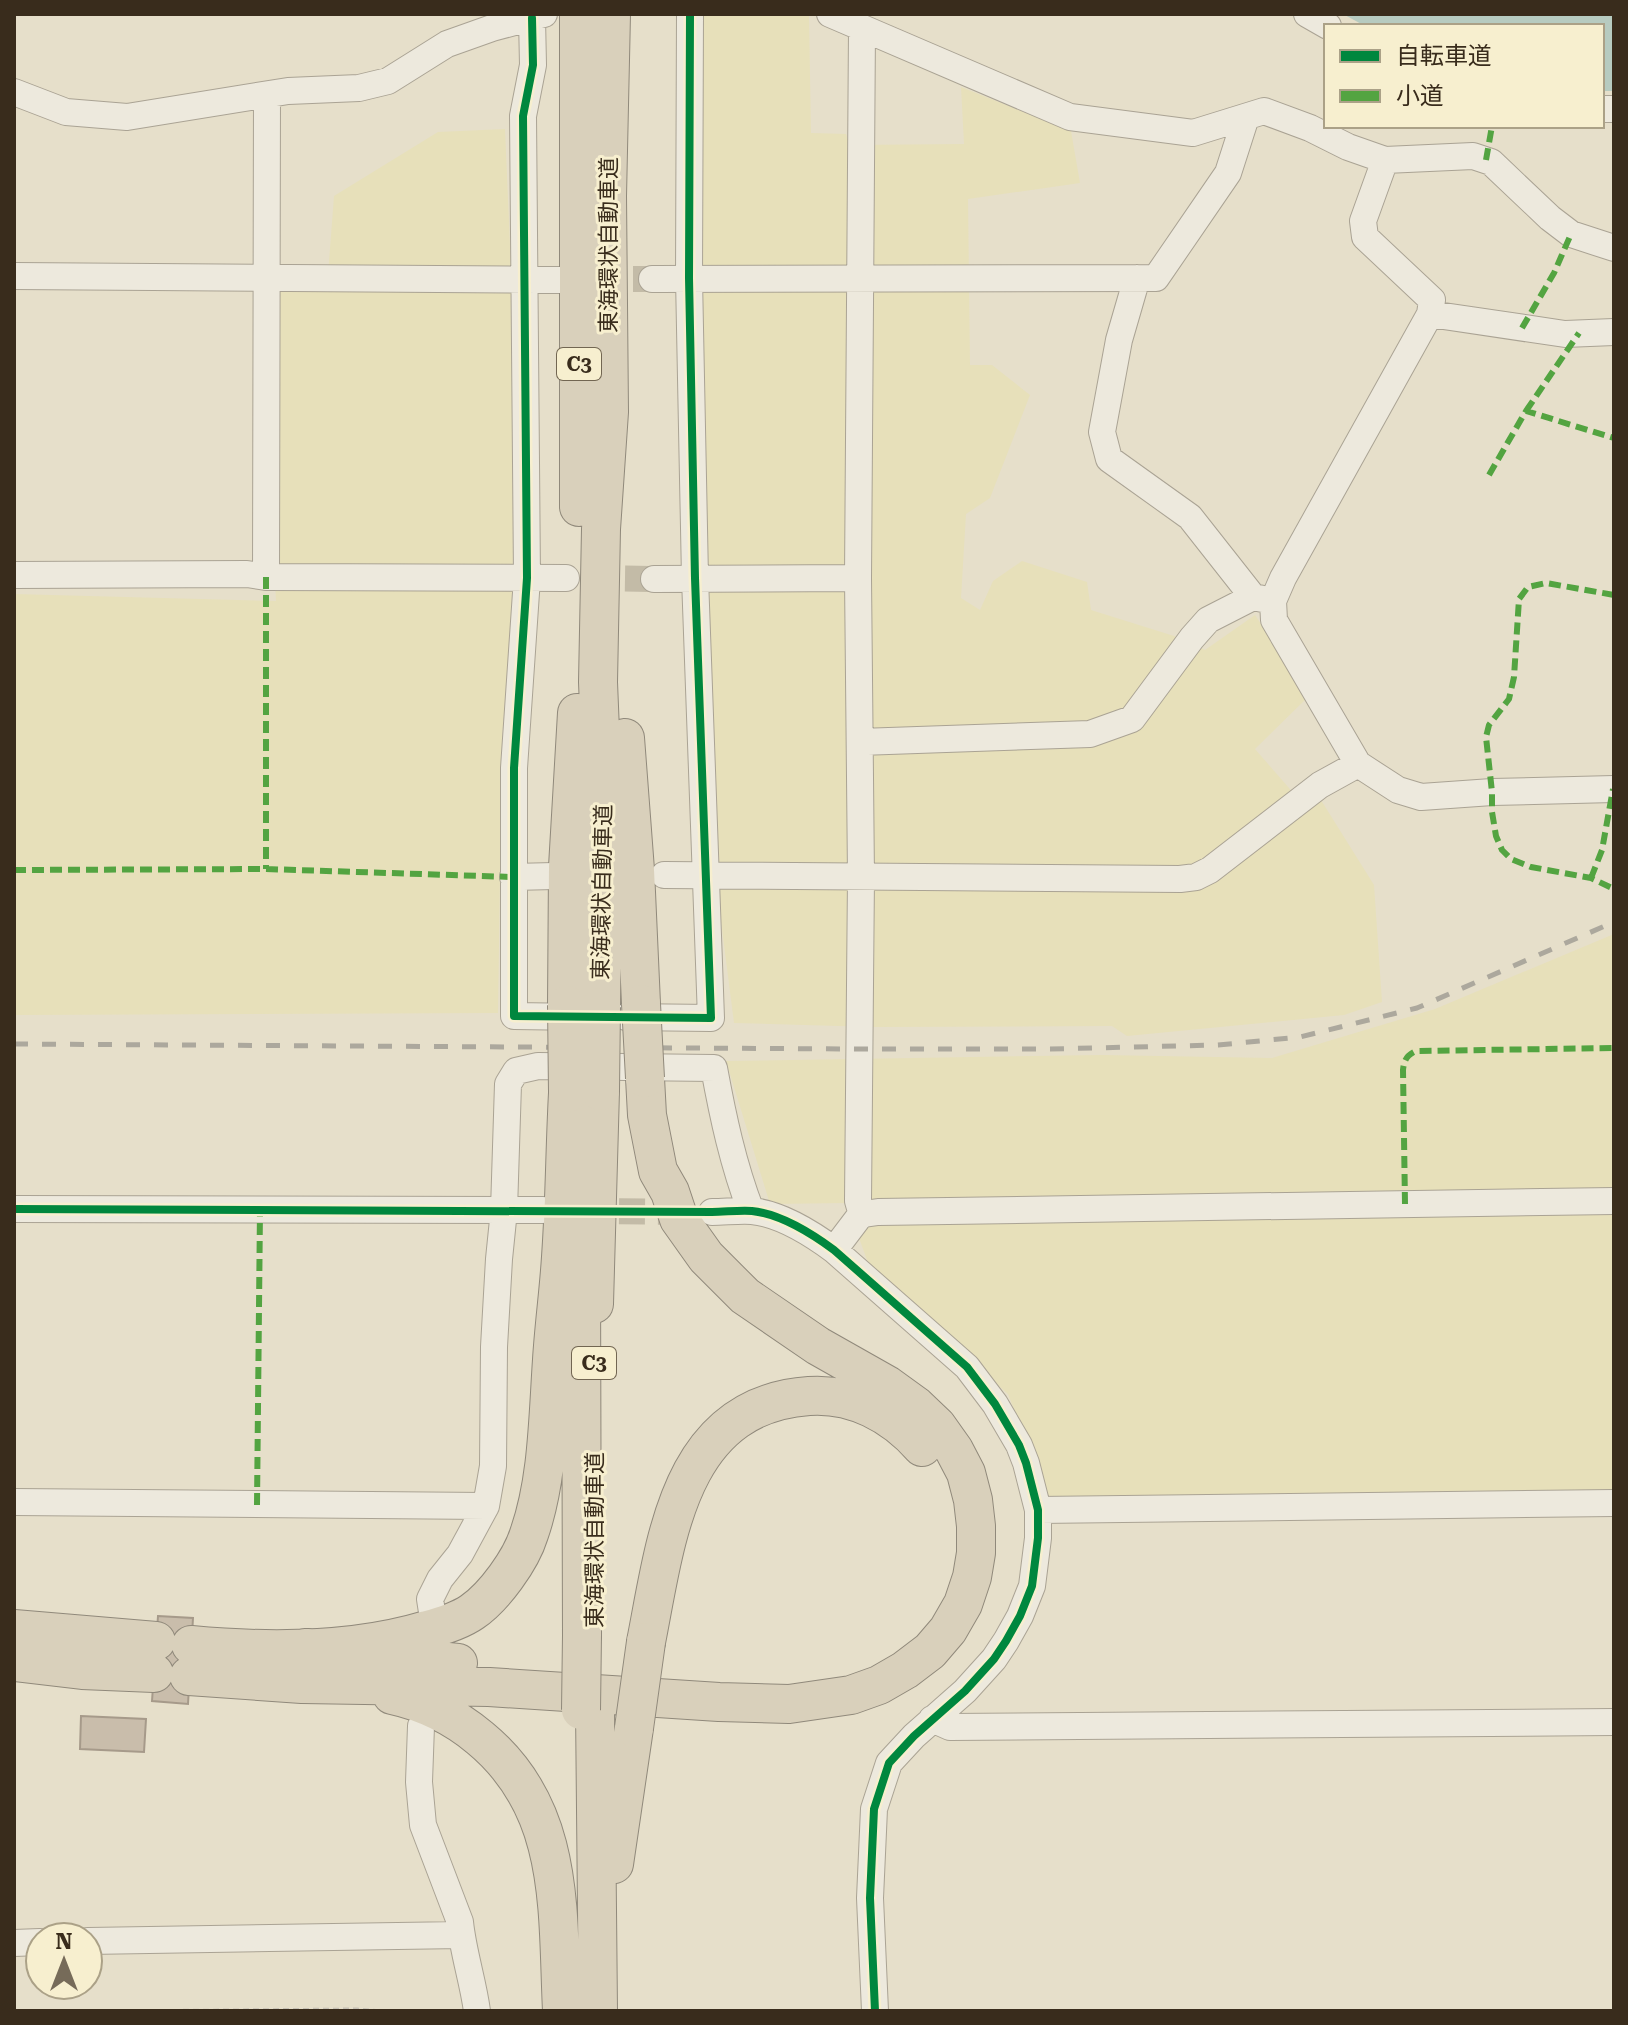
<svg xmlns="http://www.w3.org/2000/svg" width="1628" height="2025" font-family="'Roboto Serif','Noto Sans JP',serif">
<rect width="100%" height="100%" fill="#e6dfca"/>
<path fill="#e7e0ba" d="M700,14H805L809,16L811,133L846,134L850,145L964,144L961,87L1071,131L1080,183L968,199L970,365H992L1030,395L990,498L966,514L961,598L980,610L993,581L1022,561L1087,582L1091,610L1174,636L1205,650L1255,615L1309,696L1255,749L1289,788L1304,811L1319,797L1374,885L1382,1002L1344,1015L1127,1036L1112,1026L873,1027L734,1023L717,890L699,291Z
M505,129L512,292L513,597L502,737L498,1013L14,1015V594L276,601L274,559L280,288H327L334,196L438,132Z
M1614,934V1495L1050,1501L1008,1394L873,1276L846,1203L770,1204L726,1061L1102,1055L1272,1058L1435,1009Z"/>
<path fill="#b7cbc0" d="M1343,14H1614V91H1602V26H1365Z"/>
<path fill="#c9bdab" stroke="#a69a8a" stroke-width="2" d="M158,1616L193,1618L188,1704L152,1701Z
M81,1716L146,1719L144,1752L80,1749Z"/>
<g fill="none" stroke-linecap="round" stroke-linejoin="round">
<path stroke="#c3bba7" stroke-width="26" stroke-dasharray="26 13" stroke-linecap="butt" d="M594,279H652
M586,578L654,579
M580,1211L693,1212"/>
<g stroke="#aaa394" stroke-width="28">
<path id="minor" d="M830,14L1070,117L1193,133L1264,111L1310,128L1348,147L1385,160L1473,156L1491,162L1550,218L1571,234L1614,248
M1307,14L1328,26
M532,18L533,65L523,116L527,578L514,768V1016L583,1017
M862,29L858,578L861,877L858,1201L862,1215
M14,92L66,112L127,117L288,91L359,88L388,81L447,44L492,28L544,14
M1602,109H1614
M1385,160L1363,221L1365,237L1432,300L1430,314
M14,276L566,280
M1137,278L1119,340L1102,432L1109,459L1190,517L1253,597
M652,279L1156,278L1228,173L1246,117
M1614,332L1565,334L1430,314L1283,578L1273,601L1274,620L1358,764L1398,790L1421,797L1492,792L1614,789
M14,575L247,574L266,577L566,578
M266,577L267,95
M654,579L858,578
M860,742L1090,734L1132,719L1192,638L1208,620L1253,597L1273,601
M664,875L1180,879L1196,877L1210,870L1320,785L1358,764
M513,877L554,876
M626,1017L711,1018L695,578L689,278L690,14
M14,1209L543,1210
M712,1212C725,1212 739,1210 752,1211C781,1214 811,1233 834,1250L967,1367L995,1404L1019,1445L1026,1463L1038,1510V1538L1032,1586L1020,1616L1006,1641L994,1659L965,1691L914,1736L889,1763L874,1809L870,1898L875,2011
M834,1250L859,1217L864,1214L878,1212L1614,1201
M14,1502L486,1506
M1038,1510L1614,1503
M432,1612L430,1599L440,1579L460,1554L486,1506L493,1466L494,1347L499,1259L504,1210L508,1084L516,1071L538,1066L714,1068C723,1117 733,1164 751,1211
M932,1719L950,1727L1614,1722
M421,1726L419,1782L423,1825L460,1922C463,1952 473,1981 477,2011
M88,1941L461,1935
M14,1943L40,1942"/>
</g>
<g stroke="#90897b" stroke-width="40">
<path id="highway" d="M579,507V14
M625,738L635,870L641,1004
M567,1005L568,867L577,713
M601,1007L603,805L598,682L601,529L609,412L607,196L611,14
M581,1274L582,1635
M594,1304L600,1091
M14,1629L156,1641
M646,1642C666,1541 678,1405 809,1396C853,1393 893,1414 922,1447
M191,1645C267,1652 354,1652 427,1630C442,1626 459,1621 472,1612C494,1597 521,1560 529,1534C548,1480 548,1417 552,1360C554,1326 559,1291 561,1257C565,1202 565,1148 568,1093
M305,1648L458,1663
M14,1662L82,1670L154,1673
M189,1676L302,1684L489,1687L719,1702L789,1704L851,1695L879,1685L905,1670L930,1651L948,1630L963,1604L972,1577L976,1553V1526L973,1500L966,1473L954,1450L937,1426L916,1406L887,1385L818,1346L745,1296L706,1257L679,1219L670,1192L658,1171L647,1115L645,1078
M392,1695C424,1702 454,1716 480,1738C566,1809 557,1910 562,2011
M595,1709L598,2011
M614,1864L634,1728"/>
</g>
<path stroke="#c5c0b4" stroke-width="3" stroke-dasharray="6 4" stroke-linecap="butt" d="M103,2011L357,2009L382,2011"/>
<use href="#minor" stroke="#ede9dd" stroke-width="26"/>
<use href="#highway" stroke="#d9d0bb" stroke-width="38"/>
<path stroke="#aca89d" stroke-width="5" stroke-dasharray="14 14" stroke-linecap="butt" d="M14,1044L860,1049H1050L1218,1045L1300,1037L1417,1008L1614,922"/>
<g stroke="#90897b" stroke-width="40" stroke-linecap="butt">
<path id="highway-bridge" d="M641,1004L645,1078
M567,1005L568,1093
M600,1091L601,1007
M581,1710L582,1635
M634,1728L646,1642"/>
</g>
<use href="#highway-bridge" stroke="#d9d0bb" stroke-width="38"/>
<path stroke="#53a441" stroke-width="6" stroke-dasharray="12 6" stroke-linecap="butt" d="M1486,160L1492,126
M1522,328L1554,273L1571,234
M1526,411L1579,333
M1489,475L1526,411L1614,438
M266,577V869
M1614,595L1546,583L1528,587L1519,599L1514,677L1509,699L1489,725L1486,737L1492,792V812L1496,836L1502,850L1511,859L1531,867L1591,878L1614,889
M14,870L266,869L513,877
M1591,878L1602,850L1613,789
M1405,1204L1403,1070C1404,1060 1407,1055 1416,1051L1614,1048
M257,1505L260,1209"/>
<g stroke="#f7efcf" stroke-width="13">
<path id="cycleway" d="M532,18L533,65L523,116L527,578L514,768V1016L711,1018L695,578L689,278L690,14
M14,1209L712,1212C725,1212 739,1210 752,1211C781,1214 811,1233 834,1250L967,1367L995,1404L1019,1445L1026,1463L1038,1510V1538L1032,1586L1020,1616L1006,1641L994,1659L965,1691L914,1736L889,1763L874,1809L870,1898L875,2011"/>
</g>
<use href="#cycleway" stroke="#00873e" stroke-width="8"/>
</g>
<g text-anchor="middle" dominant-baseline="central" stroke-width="6" stroke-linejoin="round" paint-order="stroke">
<g fill="#f7efcf" stroke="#726652" stroke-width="2">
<rect x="557" y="348" width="44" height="32" rx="6"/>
<rect x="572" y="1347" width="44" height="32" rx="6"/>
</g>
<g font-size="20" font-weight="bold" fill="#392c1c">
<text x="579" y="364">C3</text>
<text x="594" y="1363">C3</text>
</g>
<g font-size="22" fill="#392c1c" stroke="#f7efcf">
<text transform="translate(608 245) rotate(-90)">東海環状自動車道</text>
<text transform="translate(602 892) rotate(-89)">東海環状自動車道</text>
<text transform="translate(594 1540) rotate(-90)">東海環状自動車道</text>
</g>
</g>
<rect width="1628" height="2025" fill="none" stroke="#392c1c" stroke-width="32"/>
<rect x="1324" y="24" width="280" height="104" fill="#f7efcf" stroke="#aba187" stroke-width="2"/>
<rect x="1340" y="50" width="40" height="12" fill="#00873e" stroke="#aba187" stroke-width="2"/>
<text x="1396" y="64" font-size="24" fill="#392c1c">自転車道</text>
<rect x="1340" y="90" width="40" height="12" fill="#53a441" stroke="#aba187" stroke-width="2"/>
<text x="1396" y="104" font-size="24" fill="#392c1c">小道</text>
<g transform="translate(64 1961)"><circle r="38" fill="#f7efcf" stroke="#aba187" stroke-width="2"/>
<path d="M0-6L14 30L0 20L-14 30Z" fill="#766b59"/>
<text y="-12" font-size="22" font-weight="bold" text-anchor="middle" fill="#392c1c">N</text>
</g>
</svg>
